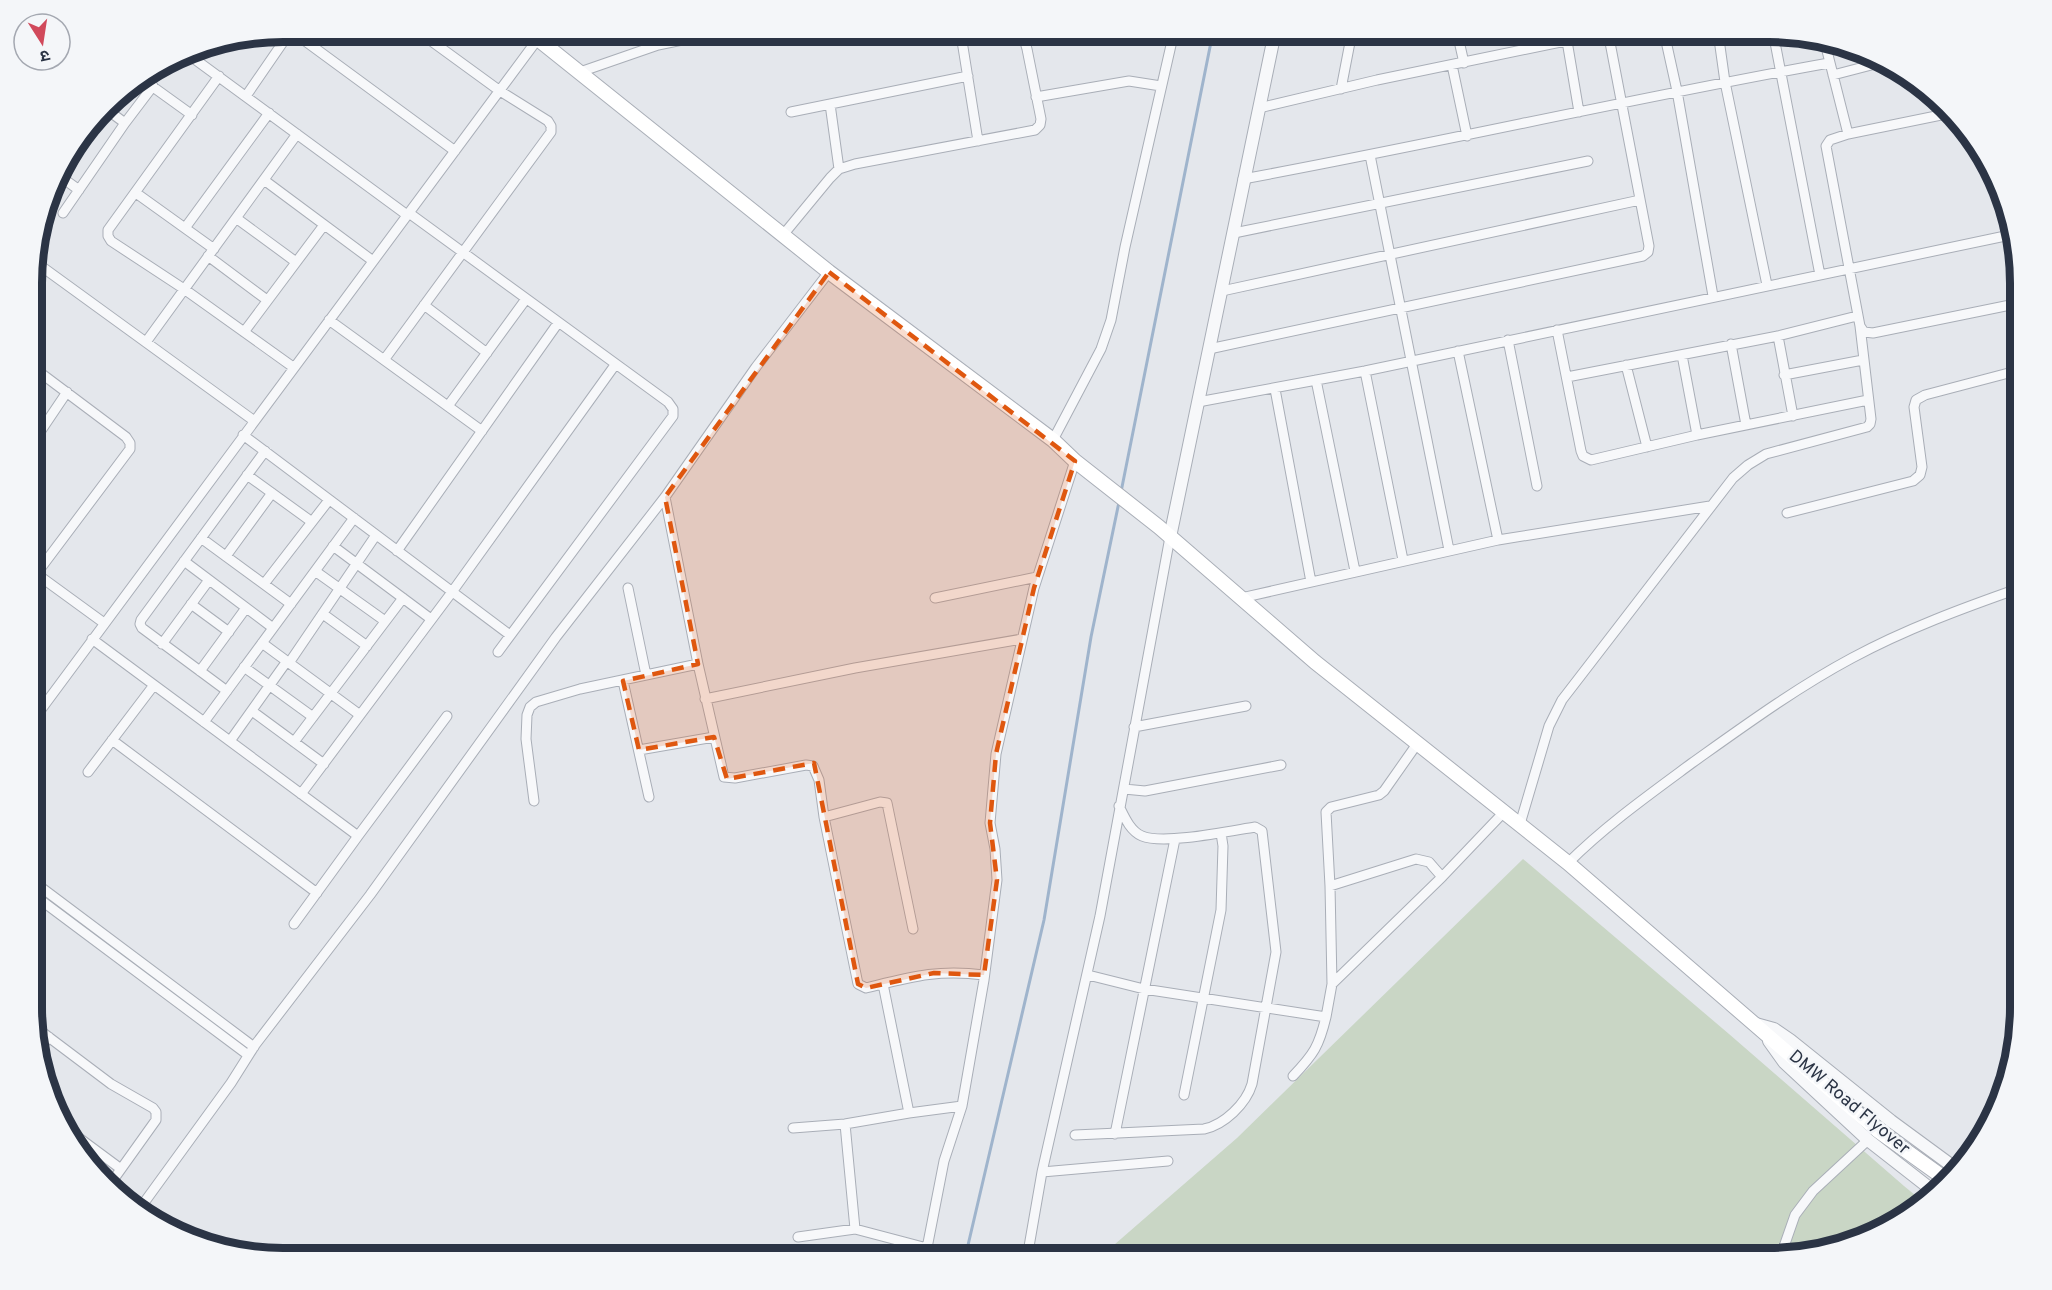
<svg xmlns="http://www.w3.org/2000/svg" width="2052" height="1290" font-family="Overpass,'Noto Sans Devanagari',sans-serif">
<rect width="100%" height="100%" fill="#e4e7ec"/>
<path fill="#c9d6c5" d="M1523,859L1729,1034L1904,1186L1921,1200L1894,1225L1785,1258H1099L1237,1138Z"/>
<g fill="none" stroke-linecap="round" stroke-linejoin="round">
<path stroke="#9fb4cc" stroke-width="3" d="M1121,492L1213,32
M965,1258L1044,920L1091,637L1119,502"/>
<g stroke="#a9aeb7" stroke-width="11">
<path id="minor" d="M293,32L455,151
M1457,32L1464,63
M1664,32L1677,91L1713,296
M1718,32L1725,82L1767,285
M1773,32L1820,275
M1824,39L1848,134
M962,41L978,141
M1350,41L1394,32
M1567,41L1579,112
M185,52L407,215
M1452,65L1467,136
M580,72L658,45L721,32
M1833,75L1883,62
M219,76L108,230V236L111,241L184,289L293,367
M142,79L192,115
M1341,89L1352,32
M246,96L290,32
M1036,97L1129,81L1161,86
M830,104L839,169
M1259,108L1377,80L1580,38L1585,36L1587,32
M106,109L125,123L153,86
M791,112L968,76
M1946,114L1848,134L1830,140L1826,146L1860,326L1864,332L1873,333L2020,303
M1370,155L1449,550
M57,174L79,190
M1243,179C1439,143 1633,98 1829,63
M264,180L373,261
M136,193L214,249
M63,213L125,123
M409,213L668,402L673,409V416L498,652
M236,218L296,262
M185,228L269,113
M1234,233L1588,161
M783,235L830,178L839,169L855,164L1035,130L1040,125L1041,119L1027,49L1022,32
M208,256L267,300
M34,261L253,420
M1222,291L1640,200
M424,305L487,353
M329,320L482,431
M1557,330L1581,451L1583,456L1591,460L1697,435L1868,400
M244,332L324,225
M1778,336L1793,416
M1508,340L1537,486
M146,342L297,134
M1731,344L1746,425
M1209,349L1643,256L1648,252L1649,246L1608,32
M1458,351L1498,540
M1682,355L1697,435
M384,360L551,132V126L548,121L500,91L419,32
M1626,365L1647,447
M34,368L126,437L130,443V449L34,577
M1365,371L1403,560
M1784,375L1863,360
M1567,377L1778,336L1857,316
M1316,380L1355,571
M1275,389L1311,582
M1198,402L1365,371L2010,235
M448,406L526,299
M243,435L510,635
M1053,440L1101,349L1111,320L1125,247L1174,32
M34,441L67,392
M247,475L312,522
M665,497L698,664L724,777L735,778L806,765L813,766L819,780L824,817
M1787,513L1913,481L1920,475L1922,467L1914,407L1916,400L1925,395L2020,370
M201,538L291,604
M333,546L431,619
M397,551L558,323
M226,556L272,493
M184,561L273,628
M315,571L385,621
M34,572L104,623
M264,584L329,500
M628,588L646,675
M935,598L1037,577
M1241,598L1498,540L1710,506
M191,604L229,632
M323,614L367,646
M92,639L358,836L447,716
M262,643L360,715
M162,644L209,580
M289,663L376,535
M244,667L313,717
M200,671L246,608
M623,681L649,797
M227,691L142,628L140,624L141,620L265,451
M705,699L855,668L1022,639
M252,711L324,764
M34,719L543,32
M204,722L354,518
M1134,727L1246,706
M112,740L317,893
M230,741L287,661
M294,742L403,598
M639,750L714,737
M88,772L154,685
M1124,789L1145,791L1281,765
M301,794L452,592L615,365
M534,801L526,739L527,715L530,707L536,702L580,689L698,664
M1520,824L1549,726L1562,700L1733,478L1748,465L1766,454L1867,427L1870,424L1871,419L1860,326
M1568,863C1605,826 1650,794 1692,763C1744,726 1796,688 1852,658C1906,629 1963,608 2020,588
M34,882L254,1047
M1330,886L1416,859L1429,862L1442,877
M34,895L248,1055
M294,924L358,836
M913,929L887,803L880,802L824,817L858,984L866,988C911,977 937,969 984,975
M1088,975L1144,989L1326,1017L1332,984L1330,886L1326,812L1331,807L1379,795L1384,791L1417,744
M883,984L909,1113L962,1106
M1332,984L1442,877L1504,812
M34,1026L111,1084L153,1108L156,1112V1120L111,1183
M38,1051L49,1037
M1293,1076C1314,1054 1319,1046 1326,1017
M1184,1095L1221,910L1223,846L1221,833
M845,1124L855,1229
M793,1128L845,1124L909,1113
M67,1129L121,1169
M1115,1134L1175,839
M1075,1135L1204,1129C1224,1125 1246,1104 1252,1084L1276,952L1262,831L1255,827C1230,831 1164,845 1142,836C1130,831 1124,816 1119,806
M1042,1172L1168,1161
M138,1211L231,1083L255,1045L370,895L556,637L665,497L756,367L829,272
M798,1237L855,1229L927,1248
M927,1258V1248L944,1161L962,1106L984,980L997,880L995,849L990,823L996,754L1034,588L1075,461
M1027,1258L1042,1172L1100,916L1170,537
M1780,1258L1795,1215L1813,1191L1868,1140"/>
</g>
<g stroke="#a9aeb7" stroke-width="14">
<path id="tertiary" d="M1170,537L1275,32
M1756,1024L1774,1029L1790,1040L1891,1121L1955,1168
M1769,1041L1784,1062L1868,1140L1932,1190"/>
</g>
<g stroke="#a9aeb7" stroke-width="16">
<path id="secondary" d="M529,32L829,272L1053,440L1075,461L1159,527L1315,662L1568,863L1877,1130L1944,1178"/>
</g>
<use href="#minor" stroke="#f7f8fa" stroke-width="9"/>
<use href="#tertiary" stroke="#f7f8fa" stroke-width="12"/>
<use href="#secondary" stroke="#fff" stroke-width="14"/>
</g>
<path fill="#df570f" fill-opacity="0.2" stroke="#df570f" stroke-width="4.5" stroke-dasharray="12 8" stroke-linejoin="round" d="M829,272L1075,461L1034,588L996,754L990,823L997,880L984,975L934,973L866,988L858,984L814,763L727,779L714,737L639,750L623,681L698,664L665,497Z"/>
<g text-anchor="middle" dominant-baseline="central" stroke-width="5" stroke-linejoin="round" paint-order="stroke">
<g font-size="18" fill="#2b3445" stroke="#f4f6f9">
<text transform="translate(1849 1103) rotate(40)">DMW Road Flyover</text>
</g>
</g>
<path d="M0 0H2052V1290H0ZM283 42H1769A241 241 0 0 1 2010 283V1007A241 241 0 0 1 1769 1248H283A241 241 0 0 1 42 1007V283A241 241 0 0 1 283 42Z" fill="#f4f6f9" fill-rule="evenodd"/>
<path fill="none" stroke="#2b3445" stroke-width="8" d="M283 42H1769A241 241 0 0 1 2010 283V1007A241 241 0 0 1 1769 1248H283A241 241 0 0 1 42 1007V283A241 241 0 0 1 283 42Z"/>
<g transform="translate(42 42) rotate(168)"><circle r="28" fill="#f4f6f9" stroke="#a4a8b1" stroke-width="1.5"/>
<path d="M0-4.5L10 22L0 15L-10 22Z" fill="#d1495b"/>
<text y="-9" font-size="16" font-weight="bold" text-anchor="middle" fill="#2b3445">उ</text>
</g>
</svg>
